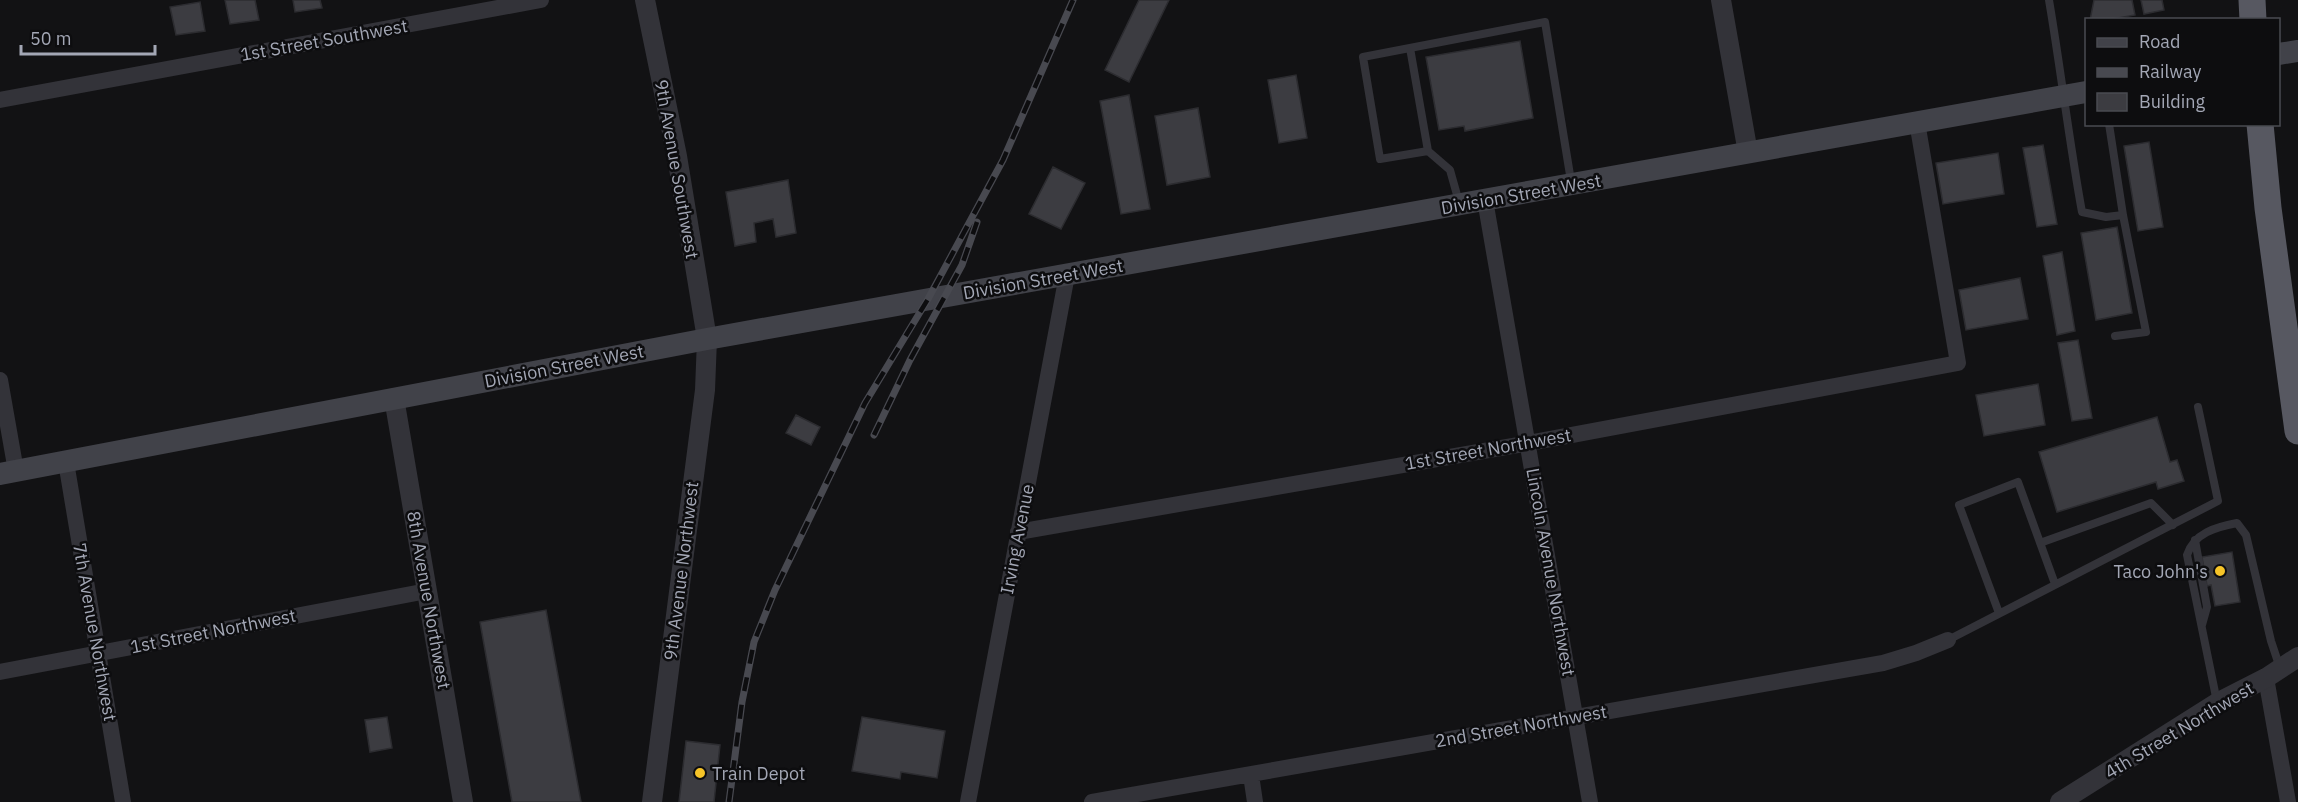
<svg xmlns="http://www.w3.org/2000/svg" width="2298" height="802" font-family="'IBM Plex Sans',sans-serif">
<rect width="100%" height="100%" fill="#121214"/>
<path fill="#3c3c41" stroke="#2c2c30" stroke-width="1.5" d="M225,0H255L259,20L230,24Z
M293,0H320L322,8L295,12Z
M1139,0H1169L1129,82L1105,70Z
M2094,0H2132L2135,15L2107,20H2090Z
M2141,0H2162L2164,10L2144,14Z
M200,2L205,31L176,35L170,7Z
M1520,41L1533,118L1465,131L1464,126L1439,130L1426,57Z
M1296,75L1307,138L1279,143L1268,80Z
M1129,95L1150,209L1121,214L1100,101Z
M1198,108L1210,177L1167,185L1155,116Z
M2149,142L2163,227L2138,231L2124,146Z
M2043,145L2057,224L2037,227L2023,148Z
M1998,153L2004,194L1943,204L1936,163Z
M1053,167L1085,183L1061,229L1029,214Z
M788,180L796,233L776,237L773,219L754,223L756,242L735,246L726,192Z
M2117,227L2132,313L2096,320L2081,233Z
M2062,252L2075,331L2057,335L2043,256Z
M2020,278L2028,319L1966,330L1959,290Z
M2078,340L2092,418L2072,421L2058,343Z
M2038,384L2045,425L1984,436L1976,395Z
M796,415L820,427L811,445L786,433Z
M2157,417L2170,462L2177,460L2184,481L2158,489L2156,482L2057,512L2039,452Z
M2232,552L2240,602L2215,606L2211,585L2207,586L2202,557Z
M546,610L581,802H512L480,622Z
M387,717L392,748L370,752L365,720Z
M862,717L945,731L937,778L901,772L900,779L852,771Z
M686,741L720,745L714,802H679Z"/>
<g fill="none" stroke-linecap="round" stroke-linejoin="round">
<path stroke="#333339" stroke-width="8" d="M2049,0C2061,71 2069,141 2082,212L2106,217L2123,215
M1410,48L1428,151L1450,170L1459,202
M2109,124L2123,215L2146,332L2115,336
M1428,151L1380,159L1363,57L1545,22L1571,181
M2195,540L2207,607L2202,625
M2040,543L2151,503L2173,525
M1999,613L1959,505L2018,482L2055,584
M1948,640L2218,501L2198,407
M2217,702L2187,555C2194,533 2216,527 2237,523L2246,535L2271,641L2280,668"/>
<path stroke="#333339" stroke-width="16" d="M0,100L541,0
M1485,200L1590,802
M0,380L16,471
M66,462L123,802
M1018,532L1529,443L1958,363L1917,122
M0,672L427,591
M2266,678L2288,802
M1251,775L1255,802
M968,802L1067,275
M1092,802L1883,663L1916,653L1948,640"/>
<path stroke="#333339" stroke-width="20" d="M645,0L677,156L707,339L705,390L652,802
M1721,0L1748,153
M394,398L463,802
M2060,802L2217,703L2266,678L2298,657"/>
<path stroke="#414249" stroke-width="22" d="M2278,54L2298,51
M0,474L707,339L2086,92"/>
<path stroke="#575861" stroke-width="27" d="M2252,0L2253,20
M2260,124L2268,208L2298,431"/>
<g stroke="#484950" stroke-width="7">
<path id="rail" d="M874,435L910,360L962,265L977,222
M729,802L742,702L754,642L775,590L865,403L928,299L1003,160L1073,0"/>
</g>
<use href="#rail" stroke="#0d0d0f" stroke-width="4.5" stroke-dasharray="14" stroke-linecap="butt"/>
</g>
<g fill="#f6c428" stroke="#0d0d0f" stroke-width="2">
<circle cx="2220" cy="571" r="6"/>
<circle cx="700" cy="773" r="6"/>
</g>
<g text-anchor="middle" dominant-baseline="central" stroke-width="5" stroke-linejoin="round" paint-order="stroke">
<g font-size="18" fill="#a3a7b5" stroke="#0d0d0f">
<text transform="translate(324 40) rotate(-10)">1st Street Southwest</text>
<text transform="translate(677 169) rotate(80)">9th Avenue Southwest</text>
<text transform="translate(1521 194) rotate(-10)">Division Street West</text>
<text transform="translate(1043 279) rotate(-10)">Division Street West</text>
<text transform="translate(564 366) rotate(-11)">Division Street West</text>
<text transform="translate(1488 449) rotate(-10)">1st Street Northwest</text>
<text transform="translate(1017 539) rotate(-79)">Irving Avenue</text>
<text transform="translate(681 571) rotate(-83)">9th Avenue Northwest</text>
<text transform="translate(1551 572) rotate(80)">Lincoln Avenue Northwest</text>
<text transform="translate(429 600) rotate(80)">8th Avenue Northwest</text>
<text transform="translate(213 631) rotate(-11)">1st Street Northwest</text>
<text transform="translate(95 632) rotate(80)">7th Avenue Northwest</text>
<text transform="translate(1521 726) rotate(-10)">2nd Street Northwest</text>
<text transform="translate(2179 730) rotate(-31)">4th Street Northwest</text>
</g>
<g font-size="18" fill="#a3a7b5" stroke="#0d0d0f" text-anchor="end">
<text x="2208" y="571">Taco John's</text>
<text x="712" y="773" text-anchor="start">Train Depot</text>
</g>
</g>
<rect x="2085" y="18" width="195" height="108" fill="#0d0d0f" stroke="#494b51" stroke-width="1.5"/>
<rect x="2097" y="38" width="30" height="9" fill="#414249" stroke="#494b51" stroke-width="1.5"/>
<text x="2139" y="48" font-size="18" fill="#a3a7b5">Road</text>
<rect x="2097" y="68" width="30" height="9" fill="#484950" stroke="#494b51" stroke-width="1.5"/>
<text x="2139" y="78" font-size="18" fill="#a3a7b5">Railway</text>
<rect x="2097" y="93" width="30" height="18" fill="#3c3c41" stroke="#494b51" stroke-width="1.5"/>
<text x="2139" y="108" font-size="18" fill="#a3a7b5">Building</text>
<path d="M21 45v9h134v-9" fill="none" stroke="#a3a7b5" stroke-width="3"/>
<text x="30" y="45" font-size="18" fill="#a3a7b5" stroke="#0d0d0f" stroke-width="4.5" paint-order="stroke">50 m</text>
</svg>
